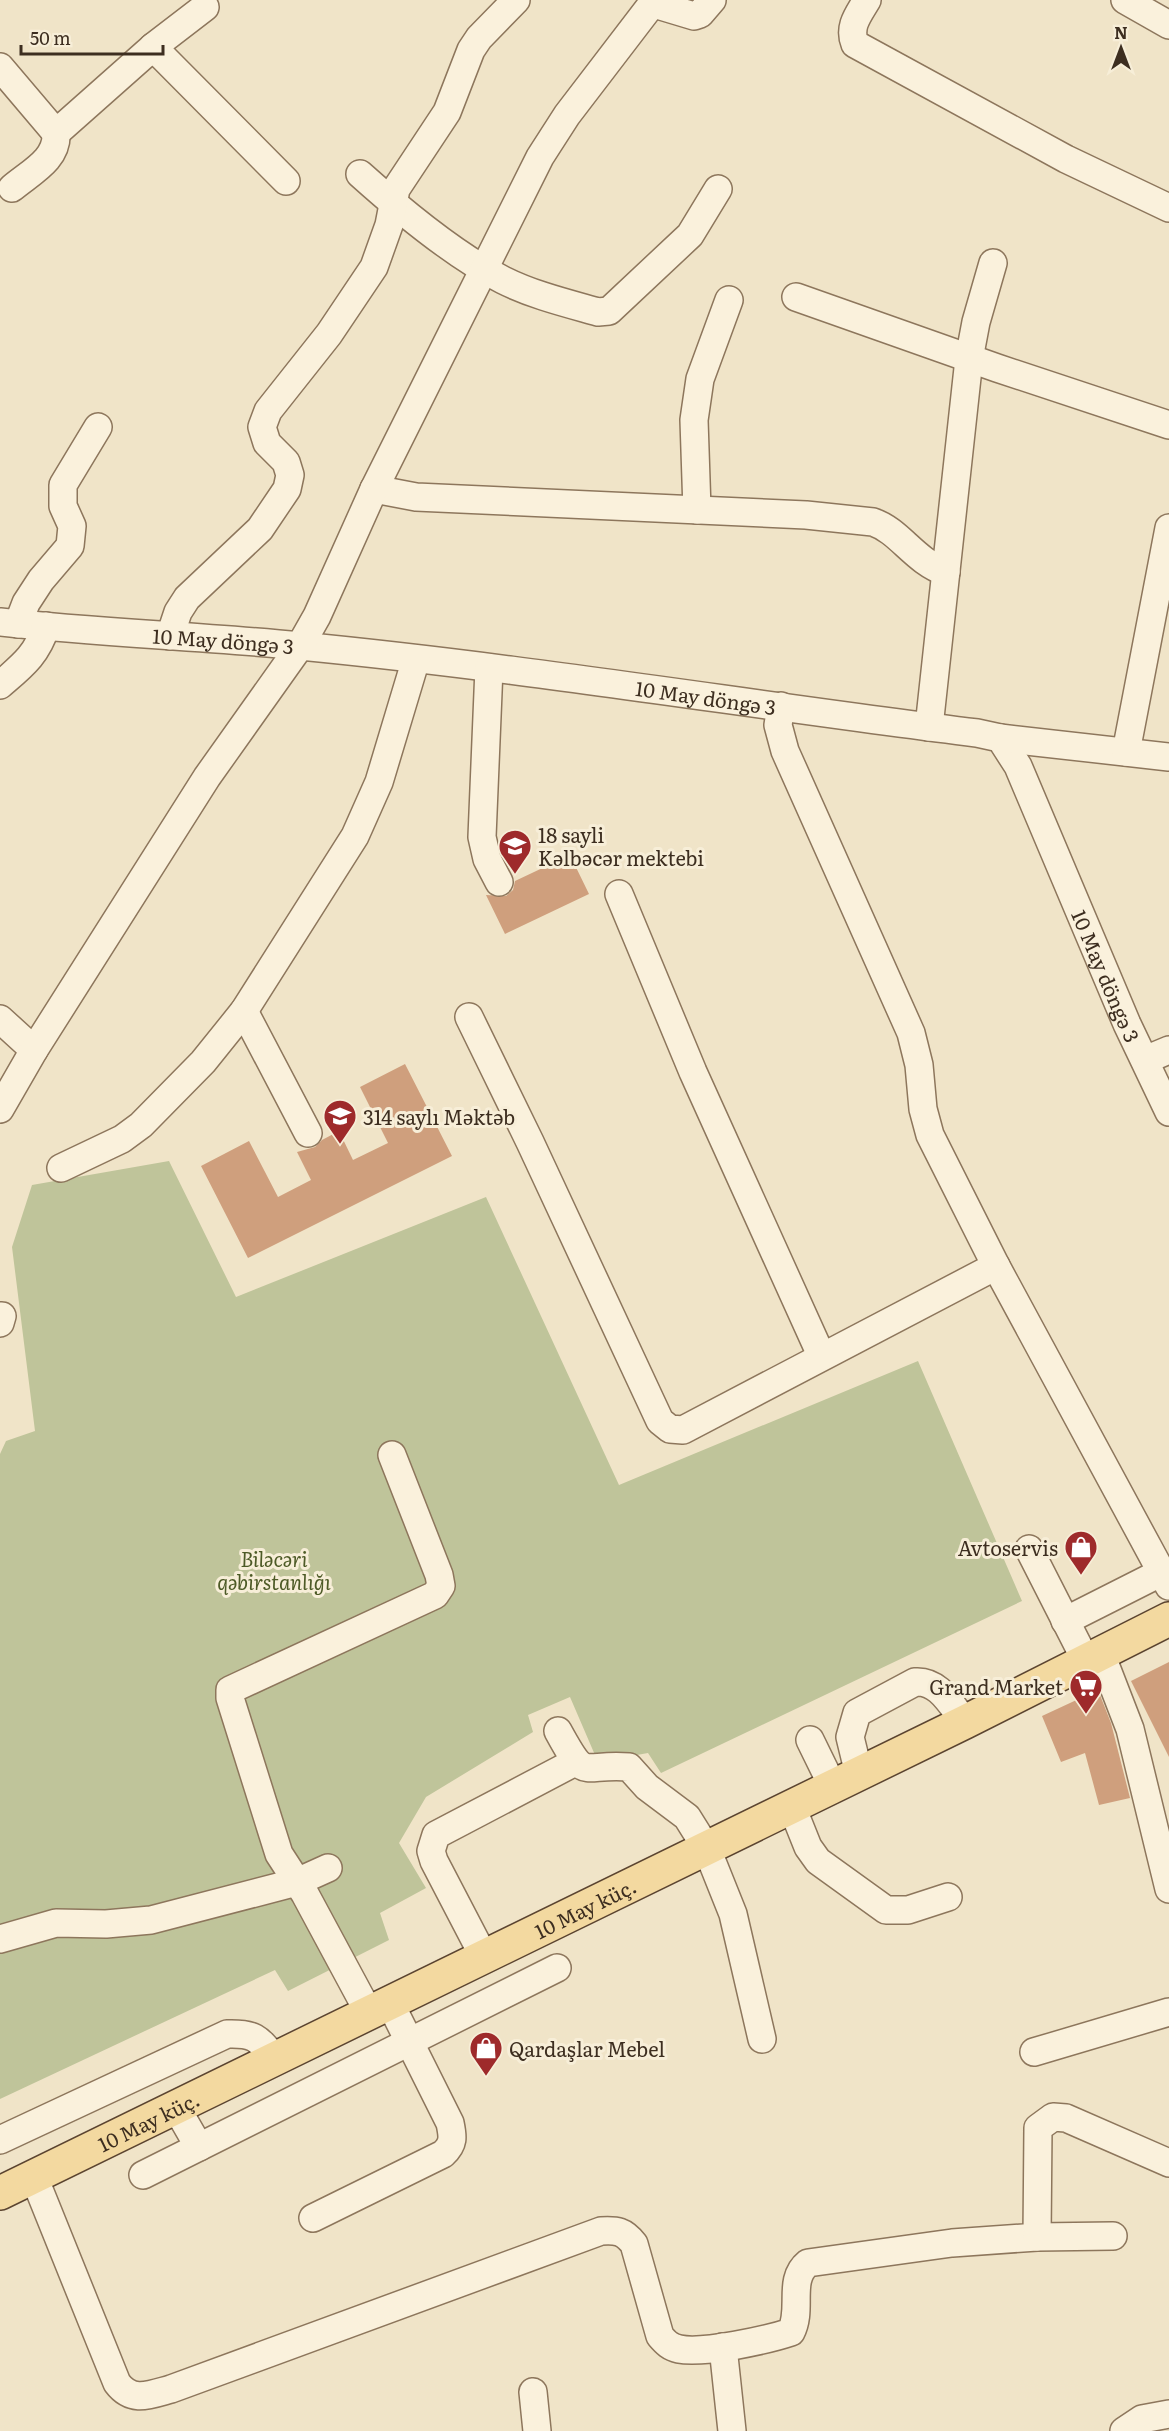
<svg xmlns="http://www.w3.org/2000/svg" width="1169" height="2431" font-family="Literata,serif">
<rect width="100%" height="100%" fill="#f0e4c8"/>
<path fill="#bfc49a" d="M169,1161L236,1297L486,1197L619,1485L918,1361L1022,1601L661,1773L648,1753L598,1762L570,1697L528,1715L533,1732L426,1797L399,1843L426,1888L380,1913L389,1940L288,1991L275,1970L0,2099V1454L6,1441L35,1431L12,1247L32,1185Z"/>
<path fill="#cf9f7d" d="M570,855L589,894L505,934L486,895L506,896L513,890L515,881Z
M405,1064L452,1156L248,1258L201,1166L249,1141L278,1197L311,1180L297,1152L315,1147L322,1140L339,1131L353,1160L388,1143L360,1087Z
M1169,1662V1757L1131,1681Z
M1098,1690L1111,1723L1130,1798L1099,1805L1085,1753L1061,1762L1042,1716Z"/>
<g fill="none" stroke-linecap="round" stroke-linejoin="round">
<g stroke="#8d765c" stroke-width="30">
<g id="minor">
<path d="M867,0C858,15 848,27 855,44L1066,159L1169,208"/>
<path d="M1125,0L1169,25"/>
<path d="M654,4L694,16L700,14L712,0"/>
<path d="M153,47L205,7"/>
<path d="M0,67L56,133L153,47L286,181"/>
<path d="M360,174C399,209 456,256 503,280C533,295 566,303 598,312L609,311L690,235L718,189"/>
<path d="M12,188C31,172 58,159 56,133"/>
<path d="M796,297L997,368L1169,425"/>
<path d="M374,489L416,497L806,515L873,522C900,531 914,561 946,572"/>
<path d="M697,510L694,420L700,379L729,300"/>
<path id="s1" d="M0,622C100,633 201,636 300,646C527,668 751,705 977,733L1000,738L1018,766L1127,1024L1169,1112"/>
<path d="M18,624L26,603L41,580L70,546L72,526L63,506V485L98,427"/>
<path d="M170,636L178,612L187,598L260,529L287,489L290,475L286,462L267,443L262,427L268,411L329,334L374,267L389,225L396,189L447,112L471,50L479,38L516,0"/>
<path d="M489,668L482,837L487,859L499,882"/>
<path d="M0,685C22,666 37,655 46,626"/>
<path d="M781,706L778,725L785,751L911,1033L919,1065L923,1109L930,1135L996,1266L1169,1586"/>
<path d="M929,727L969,359L976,322L993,263"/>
<path d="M1000,738L1169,757"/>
<path d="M1126,752L1169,528"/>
<path d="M619,894L693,1072L821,1355"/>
<path d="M244,1011L308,1133"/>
<path d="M469,1017L530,1142L660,1421L670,1429L683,1430L996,1266"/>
<path d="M0,1019L34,1050"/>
<path d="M1145,1060L1169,1050"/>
<path d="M0,1109L34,1050L207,777L300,646L317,616L374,489L540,157L567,115L655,0"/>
<path d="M61,1168L122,1139L141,1125L203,1062L244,1011L355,836L379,782L416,659"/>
<path d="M0,1323L2,1316"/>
<path d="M1029,1549L1086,1661"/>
<path d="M1065,1621L1162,1572"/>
<path d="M1101,1654L1130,1729L1169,1889"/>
<path d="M558,1731C587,1784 579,1763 629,1767L647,1787L687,1817L707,1849L733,1914L762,2039"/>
<path d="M810,1740L833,1787"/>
<path d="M859,1774L850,1737L857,1713L915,1682C939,1680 951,1705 965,1722"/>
<path d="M792,1807L808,1847L818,1861L886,1910H908L948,1897"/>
<path d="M0,1939L56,1923L106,1924L151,1920L297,1882L328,1868"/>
<path d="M484,1957L434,1861L431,1851L436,1835L575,1762"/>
<path d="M369,2013L305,1894L279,1854L230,1698V1690L435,1595L441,1586L439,1575L392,1455"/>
<path d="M1034,2052L1169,2012"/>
<path d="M176,2107L199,2147"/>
<path d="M0,2140L227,2034C255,2033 258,2038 275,2059"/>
<path d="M143,2175L557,1968"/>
<path d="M34,2177L117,2383C132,2403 149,2395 171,2389L601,2231C617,2230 624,2231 634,2244L660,2336C666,2343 670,2347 679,2349C703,2354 767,2340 791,2332C803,2309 787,2280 808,2263L952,2243L1037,2237L1038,2128L1053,2117L1066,2118L1169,2163"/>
<path d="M313,2218L443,2154C454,2144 453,2137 450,2123L390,2003"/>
<path d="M1037,2237L1113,2236"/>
<path d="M723,2347L732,2431"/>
<path d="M533,2392L537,2431"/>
<path d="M1124,2431L1142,2419L1169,2414"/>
</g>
</g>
<g stroke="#5b4430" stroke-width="36">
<g id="major">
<path id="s2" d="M0,2193L965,1722L1169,1619"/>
</g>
</g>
<use href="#minor" stroke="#faf1dc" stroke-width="27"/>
<use href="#major" stroke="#f3d9a0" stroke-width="33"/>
</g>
<defs>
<g id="school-pin" transform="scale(1.725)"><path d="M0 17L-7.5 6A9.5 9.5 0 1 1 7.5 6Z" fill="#9e2a2b" stroke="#f7eed8"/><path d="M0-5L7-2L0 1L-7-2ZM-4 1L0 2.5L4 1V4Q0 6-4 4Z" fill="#fff"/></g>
<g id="shop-pin" transform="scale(1.725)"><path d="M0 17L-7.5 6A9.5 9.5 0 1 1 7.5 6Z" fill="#9e2a2b" stroke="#f7eed8"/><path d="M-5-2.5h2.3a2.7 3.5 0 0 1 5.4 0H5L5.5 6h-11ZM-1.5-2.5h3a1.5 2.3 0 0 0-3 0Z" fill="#fff"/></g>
<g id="supermarket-pin" transform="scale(1.725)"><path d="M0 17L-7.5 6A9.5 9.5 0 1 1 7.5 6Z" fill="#9e2a2b" stroke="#f7eed8"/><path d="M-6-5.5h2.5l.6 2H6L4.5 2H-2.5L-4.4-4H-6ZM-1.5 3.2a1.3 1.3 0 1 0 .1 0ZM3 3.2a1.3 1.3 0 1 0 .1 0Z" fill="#fff"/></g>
</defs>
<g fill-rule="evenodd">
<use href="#school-pin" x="515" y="846"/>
<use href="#school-pin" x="340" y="1116"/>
<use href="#shop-pin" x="1081" y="1547"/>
<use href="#supermarket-pin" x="1086" y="1686"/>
<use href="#shop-pin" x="486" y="2048"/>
</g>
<g text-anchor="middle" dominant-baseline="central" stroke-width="6" stroke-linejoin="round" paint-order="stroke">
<g font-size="20" fill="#3d2e20" stroke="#f7eed8">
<text stroke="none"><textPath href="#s1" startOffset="224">10 May döngə 3</textPath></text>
<text stroke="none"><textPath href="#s1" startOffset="710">10 May döngə 3</textPath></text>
<text stroke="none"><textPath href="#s1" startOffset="1268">10 May döngə 3</textPath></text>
<text stroke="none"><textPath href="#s2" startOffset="651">10 May küç.</textPath></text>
<text stroke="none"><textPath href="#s2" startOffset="165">10 May küç.</textPath></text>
</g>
<g font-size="20" fill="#3d2e20" stroke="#f7eed8" text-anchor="start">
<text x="538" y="834">18 sayli<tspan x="538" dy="23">Kəlbəcər mektebi</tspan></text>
<text x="363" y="1116">314 saylı Məktəb</text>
<text x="1058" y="1547" text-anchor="end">Avtoservis</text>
<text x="1063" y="1686" text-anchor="end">Grand Market</text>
<text x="509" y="2048">Qardaşlar Mebel</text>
</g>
<g font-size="20" font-style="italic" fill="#4d5a26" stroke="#f7eed8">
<text x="274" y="1558">Biləcəri<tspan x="274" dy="23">qəbirstanlığı</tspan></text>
</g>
</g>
<g transform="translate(1121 48)" stroke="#f7eed8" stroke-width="4.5" paint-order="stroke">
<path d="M0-4.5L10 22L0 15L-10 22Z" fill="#3d2e20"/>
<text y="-9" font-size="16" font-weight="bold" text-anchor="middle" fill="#3d2e20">N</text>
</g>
<path d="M21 45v9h142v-9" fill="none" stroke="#3d2e20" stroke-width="3"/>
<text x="30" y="45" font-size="18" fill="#3d2e20" stroke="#f7eed8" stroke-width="4.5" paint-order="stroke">50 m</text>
</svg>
